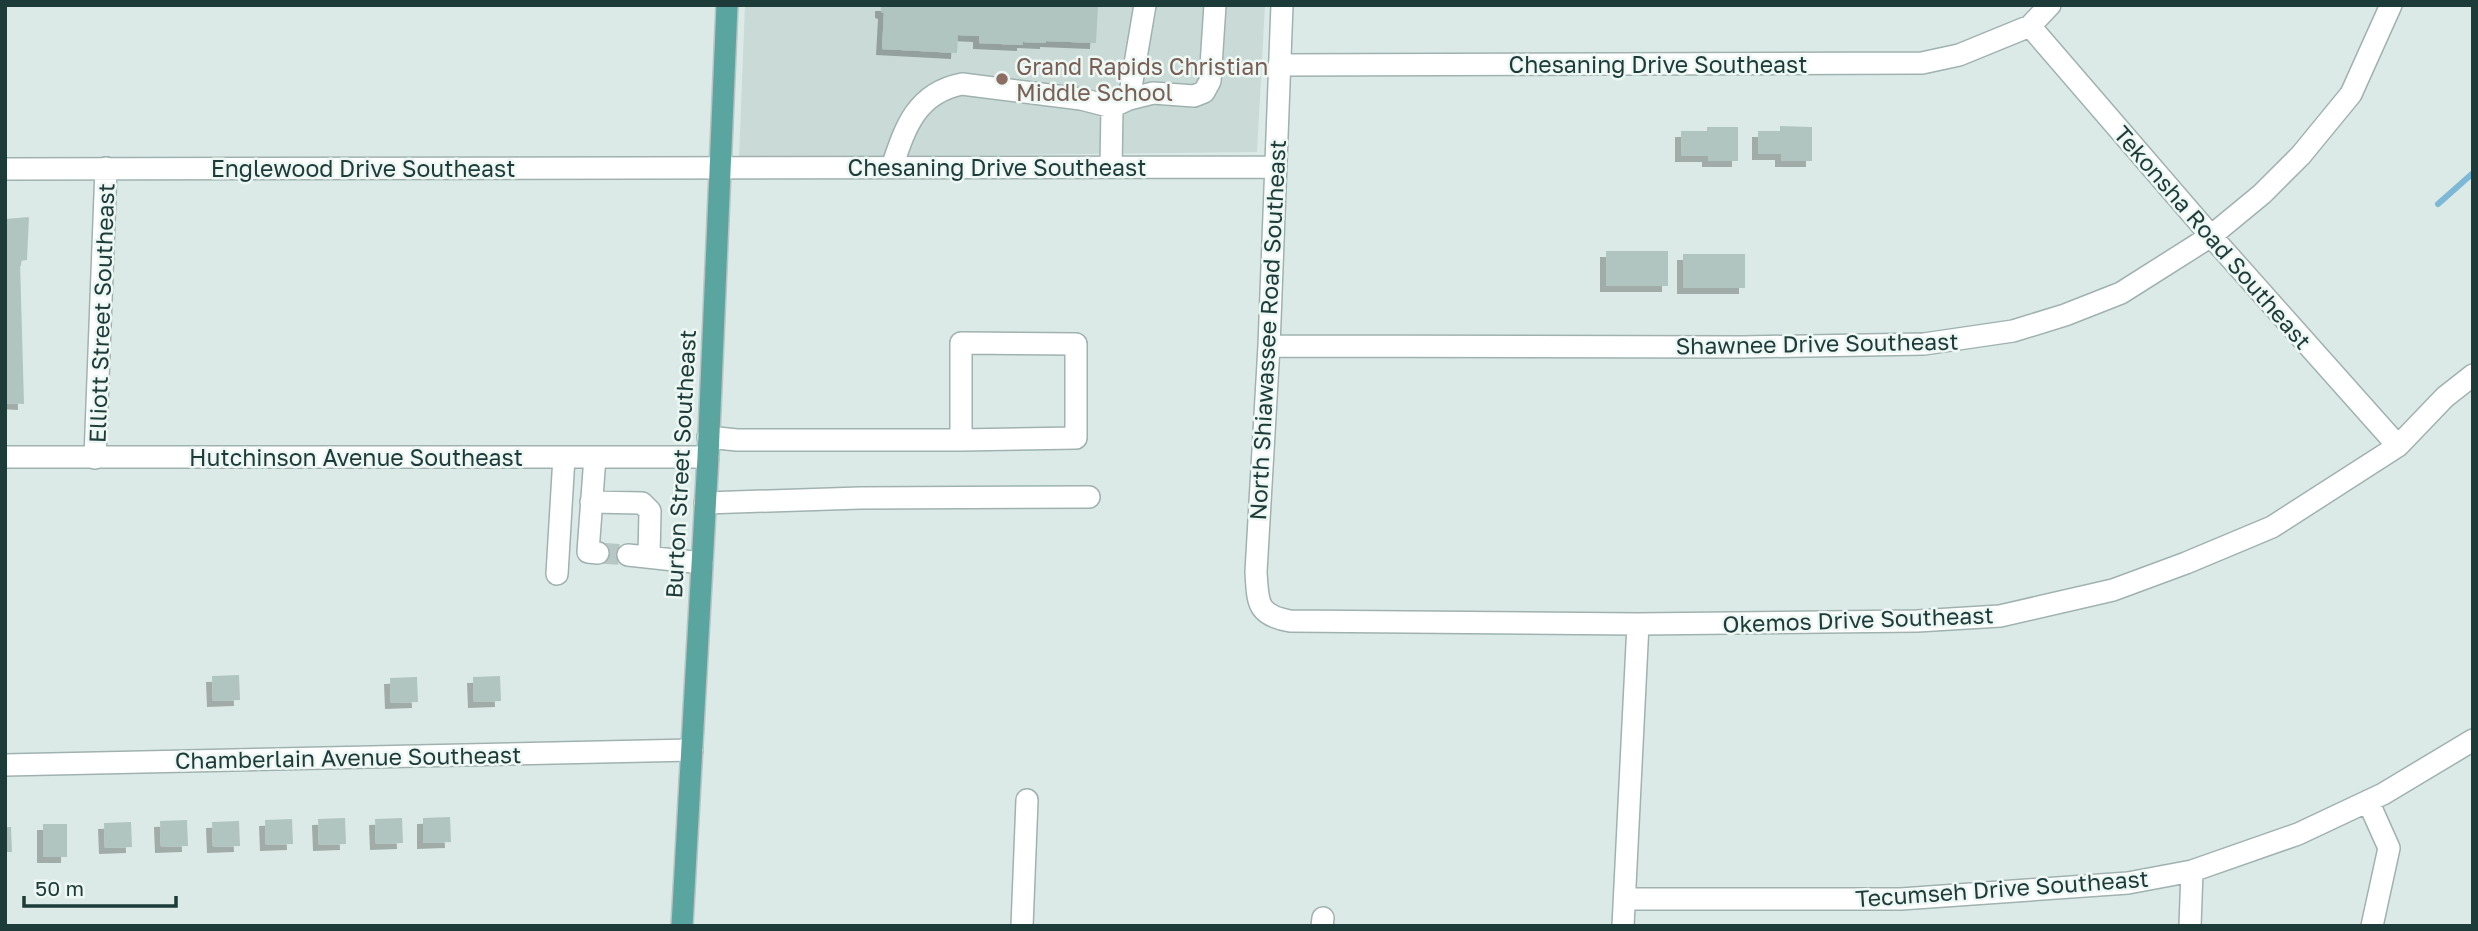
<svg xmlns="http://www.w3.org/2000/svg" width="2478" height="931" font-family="'Golos Text',sans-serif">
<defs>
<filter id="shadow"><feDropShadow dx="-6" dy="6" stdDeviation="0" flood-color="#0004"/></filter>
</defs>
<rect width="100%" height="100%" fill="#dceae7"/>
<path fill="#cadad6" d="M745,5H1265L1257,152L739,158Z"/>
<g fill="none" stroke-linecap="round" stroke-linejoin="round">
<path stroke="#7db8d7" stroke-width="6" d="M2438,204L2473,173"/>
</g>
<path fill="#b1c5c0" filter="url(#shadow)" d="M881,5H1098L1096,43L1046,41V43L1023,42V45L979,43V36L958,35L957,53L882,49L884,13L881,12Z
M1780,126L1812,127V161H1781V154H1758V131H1780Z
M1707,127H1738V161H1708V156H1681V131H1707Z
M29,217L27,260L20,261L24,404L5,403V219Z
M1606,251H1668V286H1606Z
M1683,254H1745V288H1683Z
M239,675L240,700L213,701L212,676Z
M500,676L501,701L474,702L473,677Z
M417,677L418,702L391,703L390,678Z
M450,817L451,842L423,843V818Z
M345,818L346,844L319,845L318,819Z
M402,818L403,843L376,844L375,819Z
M292,819L293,844L266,845L265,820Z
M187,820L188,846L161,847L160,821Z
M239,821L240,846L213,847L212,822Z
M131,822L132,847L105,848L104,823Z
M43,824H67V857H43Z
M5,827H11L12,852H5Z"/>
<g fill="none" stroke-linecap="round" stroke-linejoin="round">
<path stroke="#b6c7c4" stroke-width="21" stroke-dasharray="21 10" stroke-linecap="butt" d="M598,553L628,555"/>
<g stroke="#9fb2af" stroke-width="24">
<path id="minor" d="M1282,5L1269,346L1256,572C1258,602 1256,615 1290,621L1638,624L1917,621L2000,616L2113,590L2186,563L2272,527L2398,446L2445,397L2473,375
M2030,26L2211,236L2398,446
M1279,65L1922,63L1959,55L2030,26L2050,5
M1129,99L1153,93L1194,96L1204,92L1210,81L1215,5
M892,167C905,128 916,93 962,84L1081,99L1112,107L1129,99L1145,5
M1111,167L1112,107
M5,169L1275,167
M1269,346L1742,347L1924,344L2013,331L2065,315L2121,293L2211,236L2262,194L2301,155L2351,94L2391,5
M708,437L737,440H961V343L1076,344V438L961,440
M5,457H708
M595,457L588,552L598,553
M95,458L106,168
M591,502L642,503L650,511L649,557
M705,503L860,498L1089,497
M628,555L702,563
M557,574L564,457
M5,765L692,750
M2368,801L2389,848L2372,926
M1626,899H1901L2128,883L2192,871L2298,834L2383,794L2473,740
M1022,926L1027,800
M1322,926L1323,918
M1623,926L1638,624
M2190,926L2192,871"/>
</g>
<g stroke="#bbc4c3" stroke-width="24">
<path id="major" d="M682,926L708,457L727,5"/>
</g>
<use href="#minor" stroke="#fff" stroke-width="21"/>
<use href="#major" stroke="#5ba5a0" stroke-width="21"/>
</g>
<circle fill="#8d6e63" stroke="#edf7f4" stroke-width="2.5" cx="1002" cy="79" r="7"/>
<g text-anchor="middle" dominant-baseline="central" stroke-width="5" stroke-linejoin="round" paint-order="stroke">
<g font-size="23" fill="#1d3b38" stroke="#edf7f4">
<text x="1658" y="64">Chesaning Drive Southeast</text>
<text x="997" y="167">Chesaning Drive Southeast</text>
<text x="363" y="168">Englewood Drive Southeast</text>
<text transform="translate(2213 237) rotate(49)">Tekonsha Road Southeast</text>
<text transform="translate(101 313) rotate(-88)">Elliott Street Southeast</text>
<text transform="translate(1267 330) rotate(-87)">North Shiawassee Road Southeast</text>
<text transform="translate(1817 343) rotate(-1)">Shawnee Drive Southeast</text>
<text x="356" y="457">Hutchinson Avenue Southeast</text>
<text transform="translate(680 464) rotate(-87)">Burton Street Southeast</text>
<text transform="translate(1858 619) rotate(-2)">Okemos Drive Southeast</text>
<text transform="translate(348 757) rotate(-1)">Chamberlain Avenue Southeast</text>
<text transform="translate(2002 888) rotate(-4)">Tecumseh Drive Southeast</text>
</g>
<g font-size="23" fill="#785e54" stroke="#edf7f4" text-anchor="start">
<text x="1016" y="66">Grand Rapids Christian<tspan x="1016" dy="26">Middle School</tspan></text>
</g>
</g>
<rect width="2478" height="931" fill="none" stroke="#1d3b38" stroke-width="14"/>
<path d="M24 896v10h152v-10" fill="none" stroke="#1d3b38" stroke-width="3.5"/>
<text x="35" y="896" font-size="21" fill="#1d3b38" stroke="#edf7f4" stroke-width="5" paint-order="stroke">50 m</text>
</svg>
